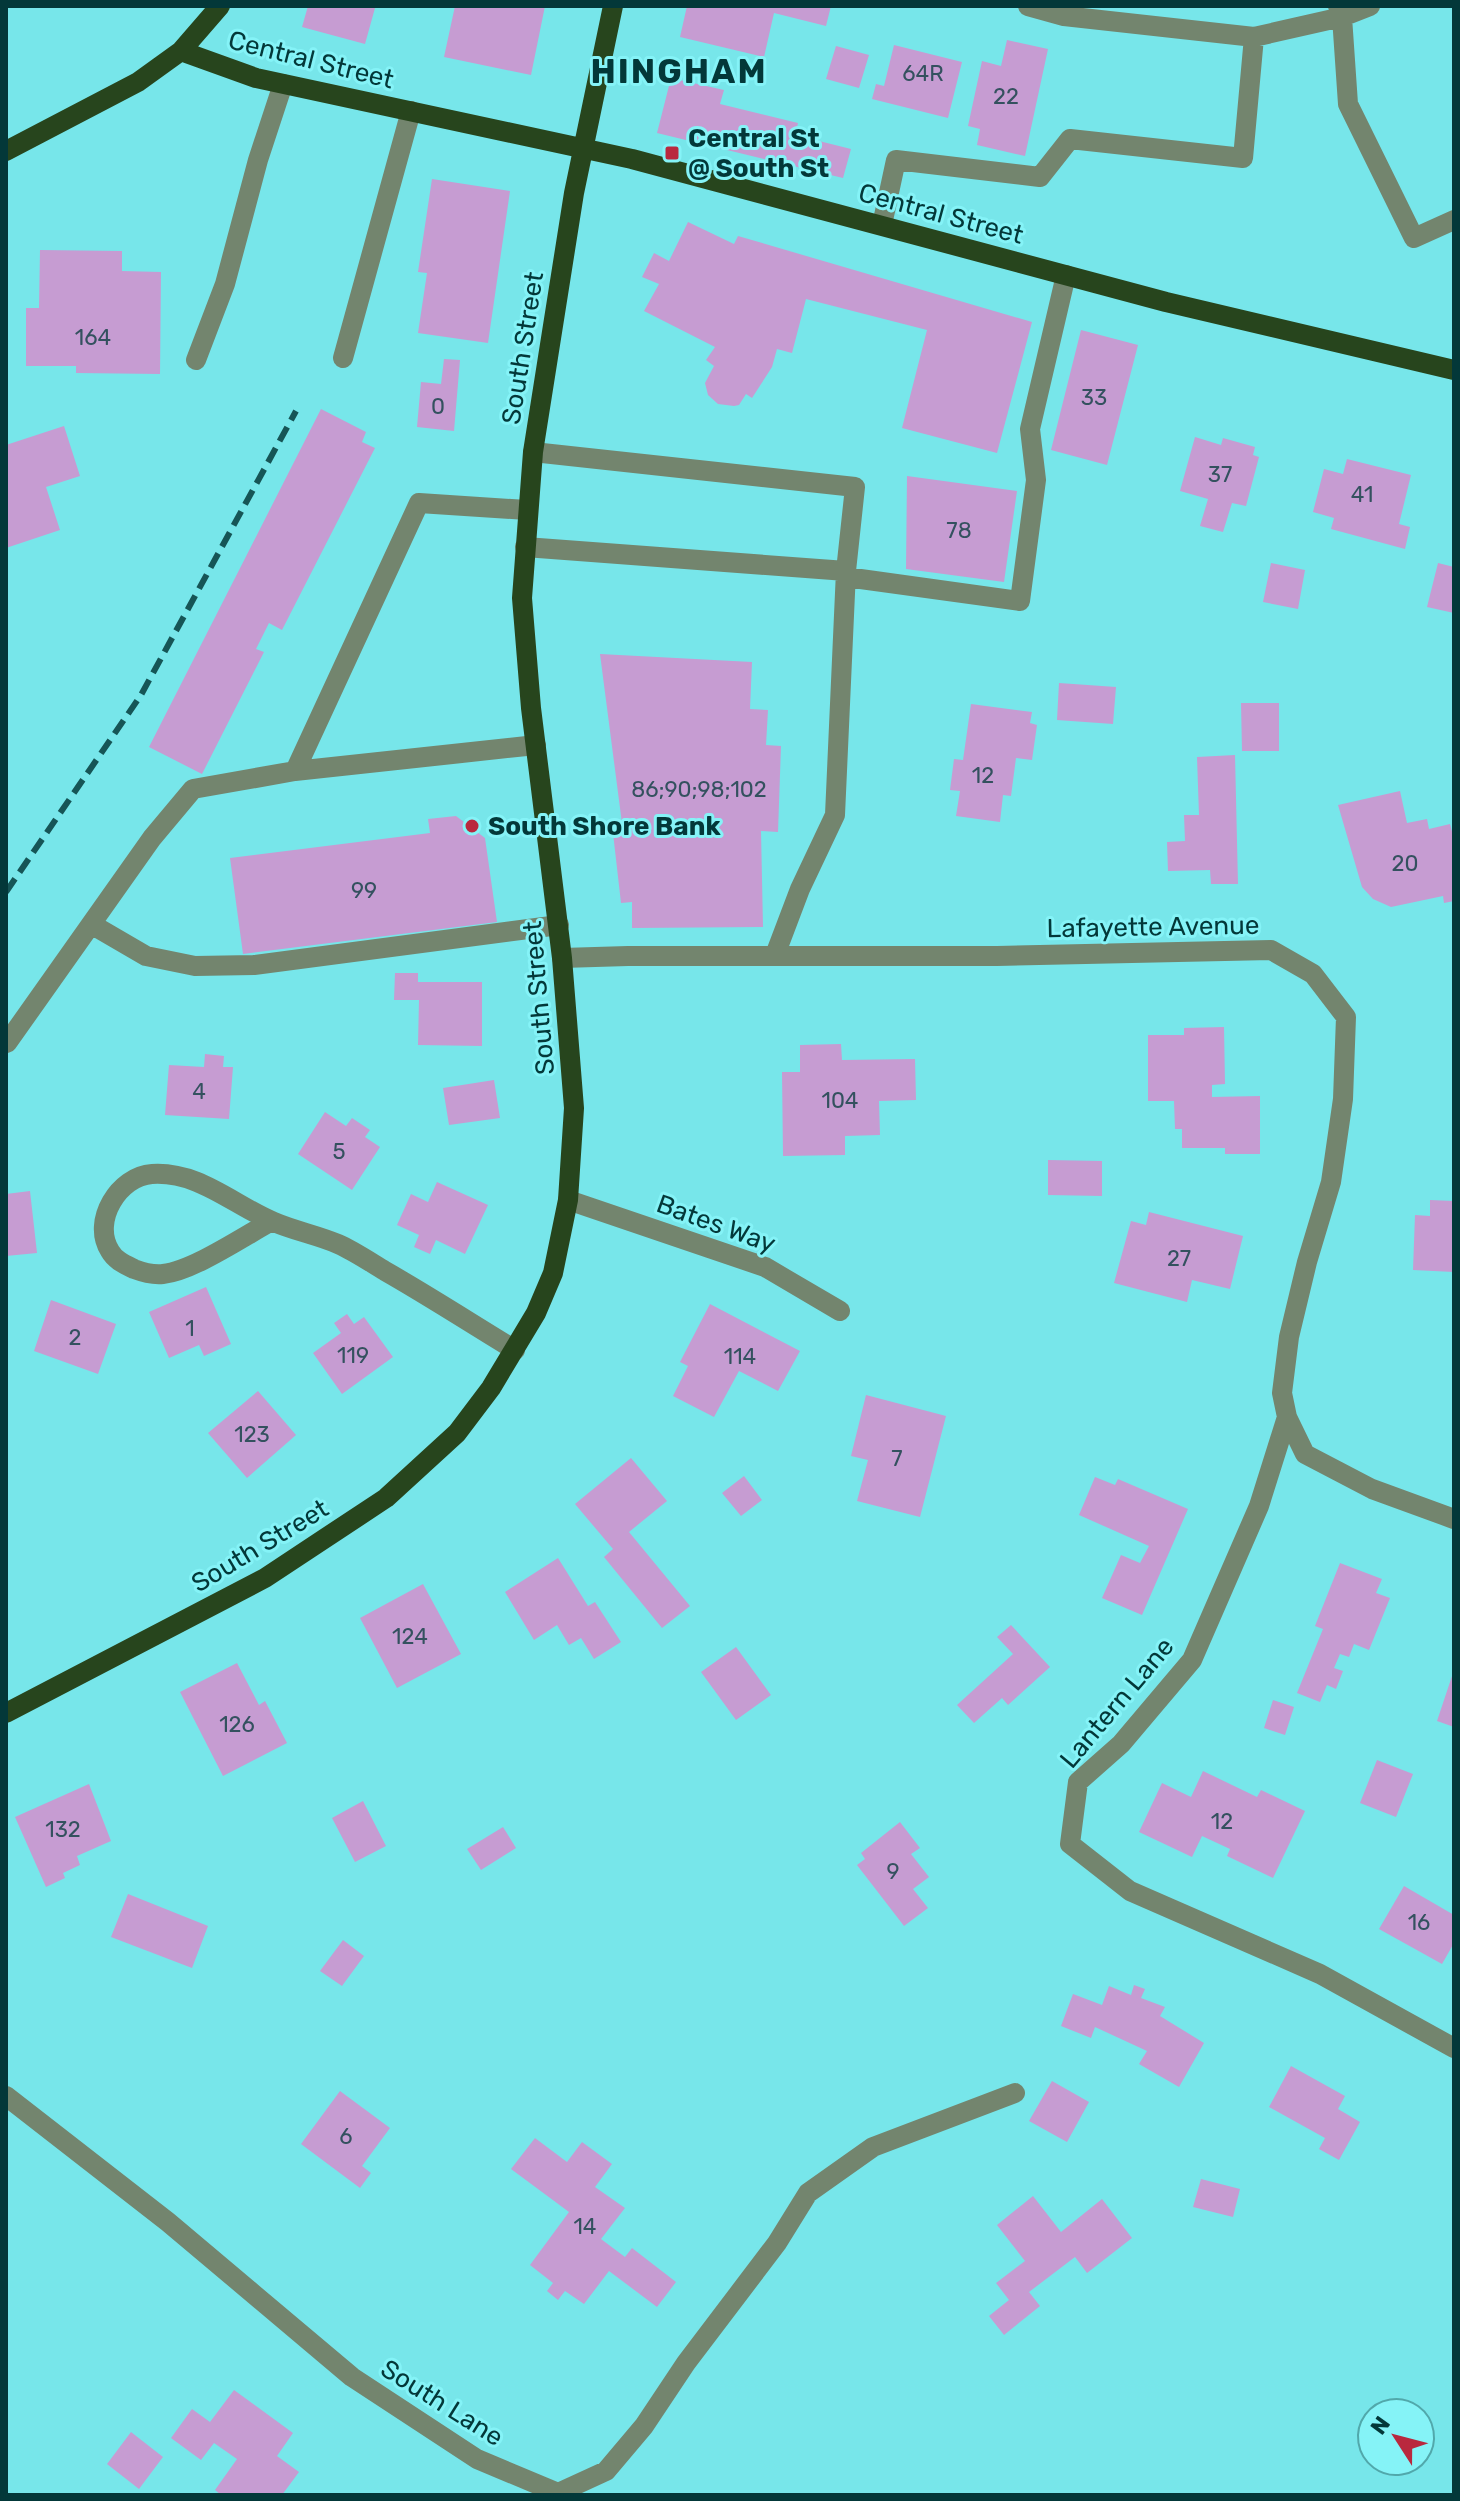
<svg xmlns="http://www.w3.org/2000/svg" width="1460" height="2501" font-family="Rubik,sans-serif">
<rect width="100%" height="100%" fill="#77e6ea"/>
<path fill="#c69cd2" d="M308,6H367L375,8L365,44L302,27Z
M455,6H545L531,75L444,57Z
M687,6H831L826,26L774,13L764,57L680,37Z
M1007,40L1048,49L1025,156L977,145L980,129L968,126L982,61L1001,66Z
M894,45L962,62L948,118L872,99L876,84L884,86Z
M836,46L869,55L859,88L826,79Z
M671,78L724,90L720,104L798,123L795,135L851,149L843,178L657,133Z
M432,179L510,191L488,343L418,333L427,273L418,272Z
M688,222L734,244L738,236L1032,322L997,453L902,428L927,330L806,299L792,353L777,349L772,367L752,398L746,394L739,405L734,406L718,404L708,395L705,383L714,366L706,360L715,347L644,311L659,284L642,277L654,253L669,261Z
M40,250L122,251V271L161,272L160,374L76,373V366H26V308H39Z
M1081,330L1138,345L1107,465L1051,450Z
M444,359L460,360L454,431L417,427L421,382L441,384Z
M321,409L366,432L362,442L375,448L282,630L269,623L256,649L264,652L202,774L149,747Z
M64,426L80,476L46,487L60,530L6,548V445Z
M1195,437L1221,445L1223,438L1255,447L1253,455L1259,457L1246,506L1232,503L1223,532L1200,526L1208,499L1180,491Z
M1347,459L1411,475L1399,524L1410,527L1405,549L1331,529L1334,518L1313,512L1324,469L1343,474Z
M907,476L1017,491L1004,582L906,569Z
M1271,563L1305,570L1298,609L1263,602Z
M1438,563L1454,567V613L1427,607Z
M600,654L752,662L750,709L768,710L766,745L781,746L778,832L761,831L763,927L632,928V902L621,903L613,833L623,831Z
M1059,683L1116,687L1113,724L1057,720Z
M1241,703H1279V751H1242Z
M971,704L1032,712L1030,723L1037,725L1032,760L1016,758L1011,796L1003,795L1000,822L956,816L960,791L950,790L954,759L963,760Z
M1235,755L1238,884H1211L1210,870L1168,871L1167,842L1185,841L1184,815H1199L1197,757Z
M1400,791L1407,823L1427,819L1429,829L1450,824L1454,839V901L1444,903L1443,896L1391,907L1373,899L1362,887L1338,805Z
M456,816L485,838L497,922L243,954L230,858L430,833L428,819Z
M395,973H418V982H482V1046L418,1045L419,1000H394Z
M1224,1027L1225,1084L1212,1085V1097L1260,1096V1154H1225V1148H1182V1129H1175L1174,1101H1148V1035H1184V1028Z
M841,1044L842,1060L915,1059L916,1100L879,1101L880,1135L845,1136V1155L783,1156L782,1072H800V1045Z
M205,1054L224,1056L223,1067H233L229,1119L165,1115L169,1065L204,1067Z
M494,1080L500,1118L449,1125L443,1088Z
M325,1112L346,1126L352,1118L370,1130L365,1137L380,1147L352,1190L298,1154Z
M1048,1160L1102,1161V1196L1048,1195Z
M437,1182L488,1205L465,1254L436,1240L430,1254L414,1247L419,1235L397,1225L411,1194L428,1202Z
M30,1191L37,1253L6,1256V1194Z
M1430,1200L1454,1201V1272L1413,1270L1415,1215L1430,1216Z
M1149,1212L1243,1236L1230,1289L1192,1280L1187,1302L1114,1283L1131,1221L1146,1225Z
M206,1287L231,1344L204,1356L199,1345L169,1358L149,1312Z
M51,1300L116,1324L98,1374L34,1351Z
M710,1304L800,1351L778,1391L739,1371L714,1417L673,1396L688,1366L680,1362Z
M347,1314L354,1324L364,1317L393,1357L342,1394L313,1353L341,1333L334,1323Z
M258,1391L296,1435L247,1478L208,1433Z
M866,1395L946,1416L920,1517L857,1501L868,1460L851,1456Z
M631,1458L667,1501L629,1532L690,1606L662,1628L604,1557L613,1549L575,1504Z
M744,1476L762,1500L741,1516L722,1493Z
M1095,1477L1115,1485L1118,1479L1188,1509L1142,1615L1102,1598L1121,1555L1140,1563L1149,1546L1079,1515Z
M558,1558L588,1606L595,1602L621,1642L594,1659L581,1638L569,1645L557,1625L534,1640L505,1592Z
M1340,1563L1382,1579L1376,1593L1390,1598L1369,1650L1354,1644L1349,1657L1340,1654L1334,1668L1343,1671L1336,1689L1327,1685L1320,1702L1297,1693L1323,1629L1315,1626Z
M423,1584L461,1654L397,1688L360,1618Z
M1011,1625L1050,1667L1008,1705L1002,1698L974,1723L957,1705L1013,1654L997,1637Z
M736,1647L771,1695L736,1720L701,1672Z
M237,1663L259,1705L265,1701L287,1743L223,1776L180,1692Z
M1453,1673H1454V1727L1437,1721Z
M1273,1700L1294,1707L1285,1735L1264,1728Z
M1377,1760L1413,1774L1396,1817L1360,1803Z
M1203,1771L1257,1797L1261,1790L1305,1811L1273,1878L1227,1856L1230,1849L1202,1836L1192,1857L1139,1832L1162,1783L1191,1797Z
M89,1784L111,1841L77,1856L80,1865L63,1873L65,1878L46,1887L15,1817Z
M363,1801L386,1846L355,1862L332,1818Z
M900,1822L920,1848L911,1854L929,1877L913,1889L928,1908L904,1926L857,1865L865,1859L861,1853Z
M503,1827L516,1848L481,1870L467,1849Z
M1404,1886L1454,1915V1943L1442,1964L1379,1929Z
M128,1894L208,1926L192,1968L111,1937Z
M343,1940L364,1956L342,1986L320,1971Z
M1134,1985L1145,1989L1141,1998L1165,2007L1160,2016L1204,2043L1179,2087L1139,2064L1147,2051L1095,2027L1091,2038L1061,2026L1073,1994L1102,2005L1109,1986L1131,1995Z
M1291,2066L1345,2096L1338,2109L1360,2122L1339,2160L1319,2149L1325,2138L1269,2107Z
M1052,2081L1089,2102L1067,2142L1029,2121Z
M340,2091L390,2128L362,2166L371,2173L360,2188L301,2144Z
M535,2138L567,2162L582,2142L612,2164L595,2187L625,2208L601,2239L625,2257L632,2248L676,2282L657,2307L609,2271L584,2304L565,2291L558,2300L547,2291L553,2283L530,2265L569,2212L511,2169Z
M1201,2179L1240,2189L1233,2217L1193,2207Z
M1033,2196L1061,2232L1102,2199L1132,2238L1087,2273L1075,2257L1029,2292L1040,2306L1004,2335L989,2316L1009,2300L996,2283L1025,2261L997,2225Z
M234,2390L293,2433L277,2456L299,2472L282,2495H221L215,2490L237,2459L214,2443L201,2460L171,2438L192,2409L210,2422Z
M131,2432L163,2457L139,2489L107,2464Z"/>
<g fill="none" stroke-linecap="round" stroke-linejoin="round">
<path stroke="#73856e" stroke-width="20" d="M1028,6L1064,16L1254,37L1342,17L1370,6
M1338,6L1342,17L1348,104L1414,238L1454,220
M882,225L896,160L1040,177L1070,139L1243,158L1254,37
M343,358L411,111
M196,360L225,284L258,160L283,84
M527,510L419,503L295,771L536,745
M525,547L846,571L855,487L533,452
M846,577L1020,601L1036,480L1030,429L1066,275
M91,924L146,956L195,966L254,965L559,925
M775,955L800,889L835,815L846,571
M562,958L628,956H997L1271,950L1313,974L1346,1017L1343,1099L1331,1182L1307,1262L1289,1337L1282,1393L1287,1417L1305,1454L1372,1489L1454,1519
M7,1043L152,838L193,789L295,771
M568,1200L765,1267L840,1311
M272,1221C244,1236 193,1271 163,1274C154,1275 142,1272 134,1269C124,1264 115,1260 110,1251C91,1221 119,1176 152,1174C199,1171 233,1205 274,1222C295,1231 317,1235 338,1244C354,1251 370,1262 385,1271C429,1296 472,1324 515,1350
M1287,1417L1259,1506L1192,1660L1121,1744L1078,1782L1070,1844L1130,1891L1320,1974L1454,2048
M6,2096L168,2222L352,2377L477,2459L558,2493L606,2471L644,2426L686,2363L777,2243L808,2193L873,2147L1015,2093"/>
<path stroke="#27451d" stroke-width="20" d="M181,51L256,78L632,159L1166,302L1454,370
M6,151L138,82L181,51L220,6
M6,1713L265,1578L386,1498L457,1433L491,1388L536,1313L553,1273L568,1200L574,1108L562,958L531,708L522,598L533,452L574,193L613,6"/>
<path stroke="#165556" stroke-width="6" stroke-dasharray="16 8" stroke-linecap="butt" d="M6,892L141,695L296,411"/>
</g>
<g fill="#b9283e" stroke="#85f3f7" stroke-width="3">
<rect x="664" y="145" width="16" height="16" rx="4"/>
<circle cx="472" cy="826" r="8"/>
</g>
<g text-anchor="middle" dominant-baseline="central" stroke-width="6" stroke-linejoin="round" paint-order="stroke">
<g font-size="22" fill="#34515f">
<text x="923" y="73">64R</text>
<text x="1006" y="96">22</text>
<text x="93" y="337">164</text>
<text x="1094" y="397">33</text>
<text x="438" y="406">0</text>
<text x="1220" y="474">37</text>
<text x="1362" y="494">41</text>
<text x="959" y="530">78</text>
<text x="983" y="775">12</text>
<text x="699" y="789">86;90;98;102</text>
<text x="1405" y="863">20</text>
<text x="364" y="890">99</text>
<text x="199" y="1091">4</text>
<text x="840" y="1100">104</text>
<text x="339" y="1151">5</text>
<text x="1179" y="1258">27</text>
<text x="190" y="1328">1</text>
<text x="75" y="1337">2</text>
<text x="353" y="1355">119</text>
<text x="740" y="1356">114</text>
<text x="252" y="1434">123</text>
<text x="897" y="1458">7</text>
<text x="410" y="1636">124</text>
<text x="237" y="1724">126</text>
<text x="1222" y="1821">12</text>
<text x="63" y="1829">132</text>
<text x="893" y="1871">9</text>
<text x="1419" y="1922">16</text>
<text x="346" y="2136">6</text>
<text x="585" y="2226">14</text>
</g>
<g font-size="26" fill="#033839" stroke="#85f3f7">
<text transform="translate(311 60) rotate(14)">Central Street</text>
<text transform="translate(941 214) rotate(15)">Central Street</text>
<text transform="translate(523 348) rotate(-81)">South Street</text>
<text transform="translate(1153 927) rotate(-1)">Lafayette Avenue</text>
<text transform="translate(539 998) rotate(-95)">South Street</text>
<text transform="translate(716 1224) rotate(20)">Bates Way</text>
<text transform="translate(260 1546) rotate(-31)">South Street</text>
<text transform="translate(1117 1703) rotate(-50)">Lantern Lane</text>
<text transform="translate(442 2403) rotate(32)">South Lane</text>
</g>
<g font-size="26" font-weight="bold" fill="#033839" stroke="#85f3f7" text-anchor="start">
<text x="688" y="138">Central St<tspan x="688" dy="30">@ South St</tspan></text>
<text x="488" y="826">South Shore Bank</text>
</g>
<g font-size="34" font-weight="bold" letter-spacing="2" fill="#033839" stroke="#85f3f7">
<text x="679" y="71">HINGHAM</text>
</g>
</g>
<rect width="1460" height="2501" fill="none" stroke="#033839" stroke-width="16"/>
<g transform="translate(1396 2437) rotate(306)"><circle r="38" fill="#85f3f7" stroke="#51a8ab" stroke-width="2"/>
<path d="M0-6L14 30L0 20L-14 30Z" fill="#b9283e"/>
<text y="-12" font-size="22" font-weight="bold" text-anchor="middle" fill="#033839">N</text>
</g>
</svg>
